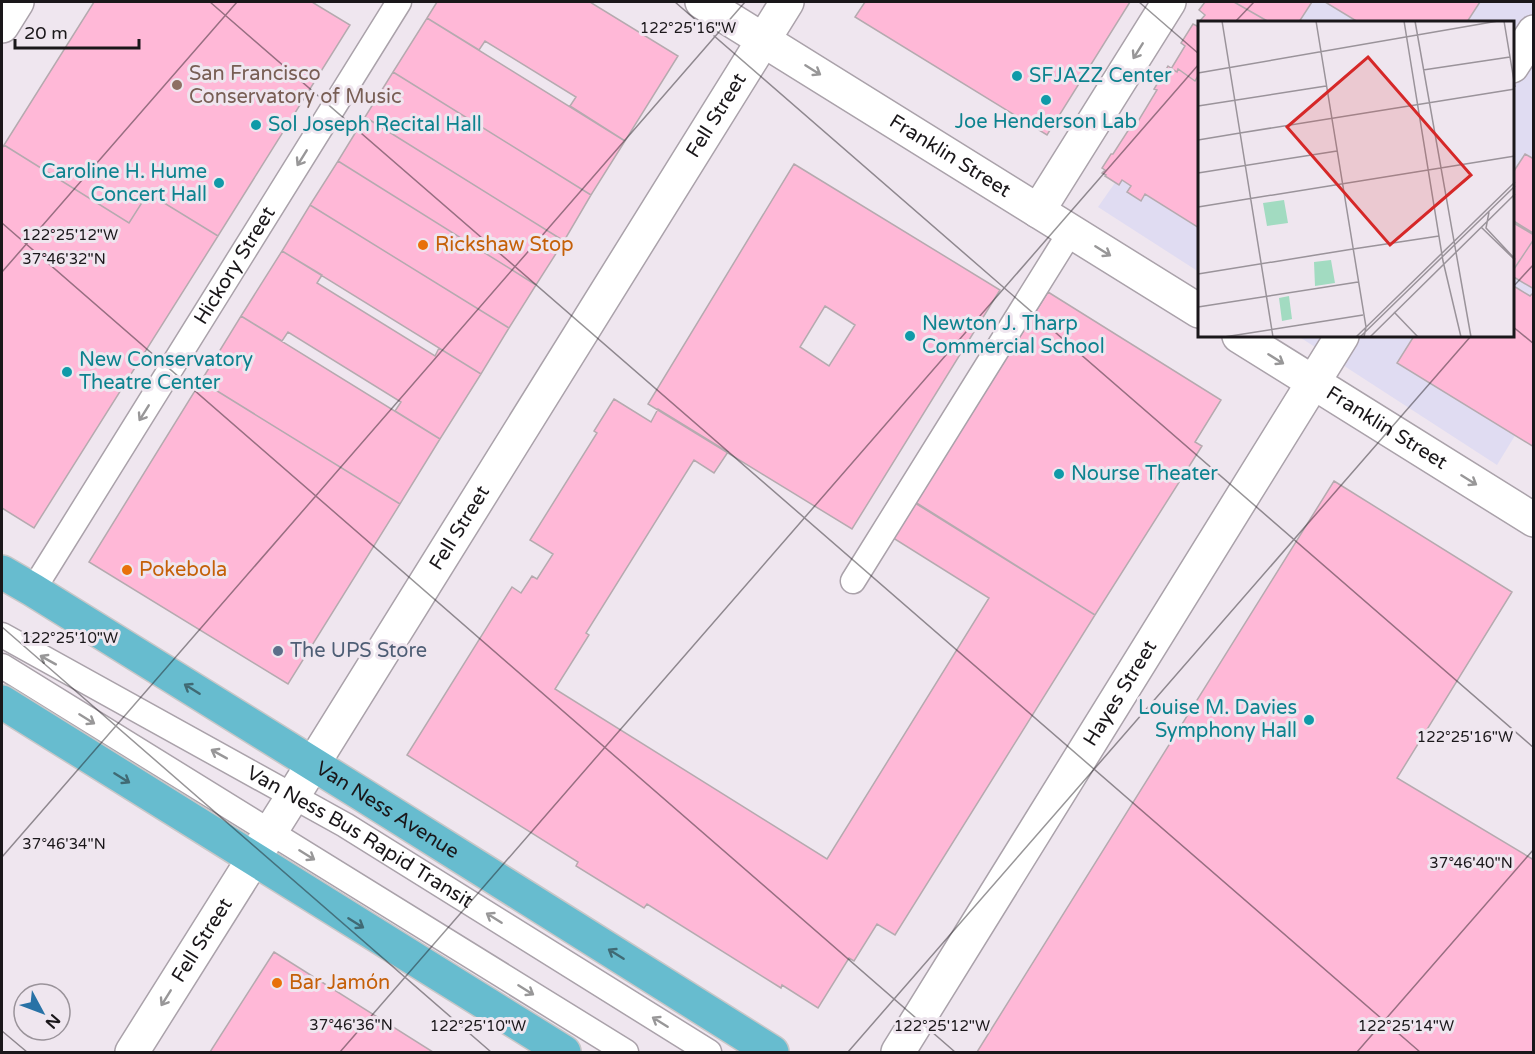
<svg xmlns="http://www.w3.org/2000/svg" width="1535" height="1054" font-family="'Varela Round',sans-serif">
<rect width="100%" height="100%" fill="#efe6ef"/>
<path fill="#e0dcf2" d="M1242,2H1533V406L1497,465L1298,336H1512V22H1227Z
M1199,63V272L1098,207Z"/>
<path fill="#ffb8d7" stroke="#b5aaaf" stroke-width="1.5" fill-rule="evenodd" d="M94,2H312L350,25L218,236L148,193L129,223L4,145Z
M437,2H590L678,56L625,141L570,106L576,97L485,41L479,50L427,18Z
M865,2H1130L1047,135L855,17Z
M1205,2H1234L1269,22H1199L1205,15L1199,10Z
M1234,2H1312L1299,22H1269Z
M1325,2H1480L1467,22H1358Z
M427,18L625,141L591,195L393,72Z
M1199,23V74L1195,81L1178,69L1177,72L1171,69L1185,46L1181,43L1193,24L1197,26Z
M1168,66L1177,72L1178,69L1195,81L1199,74V228L1145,194L1141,201L1127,192L1131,186L1122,180L1119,185L1105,176L1106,175L1102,173L1105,170L1102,168L1111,154H1113L1131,126L1134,128L1157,90L1154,89Z
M393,72L591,195L564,241L365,117Z
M365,117L564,241L536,285L338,161Z
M4,145L129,223L148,193L218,236L34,528L2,508V148Z
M1525,154L1534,159L1533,233L1512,220V174Z
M338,161L536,285L509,328L310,205Z
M794,164L1000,290L852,529L648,404ZM825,306L855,325L829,366L800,347Z
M310,205L509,328L481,374L282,251Z
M1512,222L1534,235V239L1512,272Z
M1534,239V289L1512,276V272Z
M282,251L322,275L317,283L435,356L439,348L481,374L440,439L395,411L401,402L288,332L282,341L241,316Z
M1512,285L1530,296L1534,292V447L1397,363L1414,336H1512Z
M1048,292L1221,400L1195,442L1202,446L1095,615L915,503Z
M241,316L440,439L400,504L201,381Z
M201,381L400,504L288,684L89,562Z
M614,399L651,422L658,409L728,452L714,473L694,460L586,633L589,635L555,689L827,859L989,598L890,536L912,500L1095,615L895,935L877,924L854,961L849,958L818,1008L782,985L781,988L647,904L644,908L576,866L578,862L407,755L512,587L521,593L532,576L537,579L553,554L530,540L597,433L594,431Z
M1334,481L1512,592L1397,778L1534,860V1052H977Z
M274,952L433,1052H210Z"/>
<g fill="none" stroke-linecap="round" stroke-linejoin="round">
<g stroke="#aaa2aa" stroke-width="27">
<g id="service">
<path d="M853,581L1071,231"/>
<path id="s1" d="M33,590L399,2"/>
<path id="s2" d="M2,635L345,825L709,1052"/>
<path d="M2,666L626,1052"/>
</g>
</g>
<g stroke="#aaa2aa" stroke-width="36">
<path id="minor" d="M2,26L17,2
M1038,211L1169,2"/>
</g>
<g stroke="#aaa2aa" stroke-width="36">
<g id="secondary">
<path id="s3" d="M702,2L1199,311"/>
<path d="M1512,66L1534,32"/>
<path id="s4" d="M1239,336L1534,520"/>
<path id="s5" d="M132,1052L293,796L787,2"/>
<path id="s6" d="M898,1052L1342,336"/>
</g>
</g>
<g stroke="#c8c7c8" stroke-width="36">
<g id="trunk">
<path id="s7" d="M2,572L33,590L363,795L772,1052"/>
<path d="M2,702L564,1052"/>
</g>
</g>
<use href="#service" stroke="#fff" stroke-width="24"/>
<use href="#minor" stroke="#fff" stroke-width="33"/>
<use href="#secondary" stroke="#fff" stroke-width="33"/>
<use href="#trunk" stroke="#67bccf" stroke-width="33"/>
</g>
<defs><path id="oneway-shaft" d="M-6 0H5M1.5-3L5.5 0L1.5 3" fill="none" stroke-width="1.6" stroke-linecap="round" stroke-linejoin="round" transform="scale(1.5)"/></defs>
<g stroke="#989798">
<use href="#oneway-shaft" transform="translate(1138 51) rotate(122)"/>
<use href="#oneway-shaft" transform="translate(813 70) rotate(32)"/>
<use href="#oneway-shaft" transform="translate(302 158) rotate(122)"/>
<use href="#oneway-shaft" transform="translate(1103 251) rotate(32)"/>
<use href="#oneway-shaft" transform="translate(1276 359) rotate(32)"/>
<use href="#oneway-shaft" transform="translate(144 413) rotate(122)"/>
<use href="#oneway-shaft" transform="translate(1469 480) rotate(32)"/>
<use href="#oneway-shaft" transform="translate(48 660) rotate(-151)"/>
<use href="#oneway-shaft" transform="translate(87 719) rotate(32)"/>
<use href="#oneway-shaft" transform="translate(219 754) rotate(-151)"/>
<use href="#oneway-shaft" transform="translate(307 855) rotate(32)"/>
<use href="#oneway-shaft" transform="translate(494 918) rotate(-148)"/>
<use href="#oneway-shaft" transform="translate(526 990) rotate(32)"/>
<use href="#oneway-shaft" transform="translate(166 998) rotate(122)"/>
<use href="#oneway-shaft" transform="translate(660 1022) rotate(-148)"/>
</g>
<g stroke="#406a74">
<use href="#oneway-shaft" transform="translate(192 689) rotate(-148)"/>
<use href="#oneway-shaft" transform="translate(122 778) rotate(32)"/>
<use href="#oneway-shaft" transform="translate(356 923) rotate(32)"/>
<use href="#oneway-shaft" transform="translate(616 954) rotate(-148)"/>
</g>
<path fill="none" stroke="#1a171a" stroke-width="1.5" stroke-opacity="0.45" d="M210,2L1420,1052M675,2L1534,748M1139,2L1199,54M1235,22L1254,2M2,223L955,1052M2,272L237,2M1512,288L1534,264M1512,326L1534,344M2,627L491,1052M2,857L745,2M2,1031L27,1052M340,1052L1199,64M848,1052L1471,336M1357,1052L1534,849"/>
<g fill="#0f9aa8" stroke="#efe6ef" stroke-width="2">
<circle cx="1017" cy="76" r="6"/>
<circle cx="1046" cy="100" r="6"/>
<circle cx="256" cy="125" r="6"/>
<circle cx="219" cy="183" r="6"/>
<circle cx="910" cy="336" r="6"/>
<circle cx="67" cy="372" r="6"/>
<circle cx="1059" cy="474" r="6"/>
<circle cx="1309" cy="720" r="6"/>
</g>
<circle fill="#8d6e63" stroke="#efe6ef" stroke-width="2" cx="177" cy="85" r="6"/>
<g fill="#e8710a" stroke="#efe6ef" stroke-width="2">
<circle cx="423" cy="245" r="6"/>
<circle cx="127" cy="570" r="6"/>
<circle cx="277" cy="983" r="6"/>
</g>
<circle fill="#5c6f8a" stroke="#efe6ef" stroke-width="2" cx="278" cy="651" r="6"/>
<g text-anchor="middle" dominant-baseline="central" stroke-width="6" stroke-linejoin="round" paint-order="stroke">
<g font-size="20" fill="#785e54" stroke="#efe6ef" text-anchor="start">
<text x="189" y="74">San Francisco<tspan x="189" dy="23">Conservatory of Music</tspan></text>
</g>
<g font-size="20" fill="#0d838f" stroke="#efe6ef" text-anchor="start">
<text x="1029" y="76">SFJAZZ Center</text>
<text x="1046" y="122" text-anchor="middle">Joe Henderson Lab</text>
<text x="268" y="125">Sol Joseph Recital Hall</text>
<text x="207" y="172" text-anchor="end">Caroline H. Hume<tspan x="207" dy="23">Concert Hall</tspan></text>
<text x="922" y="324">Newton J. Tharp<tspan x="922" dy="23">Commercial School</tspan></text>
<text x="79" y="360">New Conservatory<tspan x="79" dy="23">Theatre Center</tspan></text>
<text x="1071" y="474">Nourse Theater</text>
<text x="1297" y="708" text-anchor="end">Louise M. Davies<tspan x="1297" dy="23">Symphony Hall</tspan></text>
</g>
<g font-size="20" fill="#1a171a" stroke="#efe6ef">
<text stroke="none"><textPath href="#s5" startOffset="1104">Fell Street</textPath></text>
<text stroke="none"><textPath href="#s3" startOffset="292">Franklin Street</textPath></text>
<text stroke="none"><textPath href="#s1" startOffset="382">Hickory Street</textPath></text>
<text stroke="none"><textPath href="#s4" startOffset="174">Franklin Street</textPath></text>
<text stroke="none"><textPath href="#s5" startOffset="618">Fell Street</textPath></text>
<text stroke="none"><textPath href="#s6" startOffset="422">Hayes Street</textPath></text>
<text stroke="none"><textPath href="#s7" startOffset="453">Van Ness Avenue</textPath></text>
<text stroke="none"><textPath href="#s2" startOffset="411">Van Ness Bus Rapid Transit</textPath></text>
<text stroke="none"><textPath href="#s5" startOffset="132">Fell Street</textPath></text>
</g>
<g font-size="20" fill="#c56008" stroke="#efe6ef" text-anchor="start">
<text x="435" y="245">Rickshaw Stop</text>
<text x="139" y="570">Pokebola</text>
<text x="289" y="983">Bar Jamón</text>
</g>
<g font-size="20" fill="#4e5e75" stroke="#efe6ef" text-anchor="start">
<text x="290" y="651">The UPS Store</text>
</g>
</g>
<g transform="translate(1198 21)">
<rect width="316" height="316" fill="#efe6ef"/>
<path d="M86,179L90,202L69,205L65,182ZM133,239L137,262L117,265L116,241ZM91,275L94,298L84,300L81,277Z" fill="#a2dbc1"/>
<path fill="none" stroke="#9a939a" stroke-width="1.5" d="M24,0L75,316M118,0L168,306L166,316M206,0L245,240L263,316M217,0L273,316M306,0L317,66M225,49L312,36M0,52L300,0M0,85L128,65M42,112L317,68M0,119L42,112M0,152L139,130M0,186L317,135M291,191L288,207L317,238M283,206L317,239M155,228L241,215M0,253L155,228M0,286L160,261M196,291L220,316M26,316L165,294M158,316L317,161M162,316L317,165M172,316L317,173"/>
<path fill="#d62828" fill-opacity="0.15" stroke="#d62828" stroke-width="3" d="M170,36L273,154L192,224L89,106Z"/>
<rect width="316" height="316" fill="none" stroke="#1a171a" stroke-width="3"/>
</g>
<g font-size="15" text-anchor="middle" fill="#1a171a" stroke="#efe6ef" stroke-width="6" stroke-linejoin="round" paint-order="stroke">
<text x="688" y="33">122°25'16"W</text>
<text x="70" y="240">122°25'12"W</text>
<text x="64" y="264">37°46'32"N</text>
<text x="70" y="643">122°25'10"W</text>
<text x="1465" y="742">122°25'16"W</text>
<text x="64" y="849">37°46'34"N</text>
<text x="1471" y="868">37°46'40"N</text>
<text x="351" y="1030">37°46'36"N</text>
<text x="478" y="1031">122°25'10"W</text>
<text x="942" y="1031">122°25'12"W</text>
<text x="1406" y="1031">122°25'14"W</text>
</g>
<rect width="1535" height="1054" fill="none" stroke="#1a171a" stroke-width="6"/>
<g transform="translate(42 1012) rotate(131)"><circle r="28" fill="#efe6ef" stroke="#9a939a" stroke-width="1.5"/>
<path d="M0-4.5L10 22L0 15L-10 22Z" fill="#2872a6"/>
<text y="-9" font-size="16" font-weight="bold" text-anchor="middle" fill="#1a171a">N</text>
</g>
<path d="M15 39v9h124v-9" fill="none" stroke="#1a171a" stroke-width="3"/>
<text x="24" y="39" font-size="18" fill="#1a171a" stroke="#efe6ef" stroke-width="4.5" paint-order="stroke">20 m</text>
</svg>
